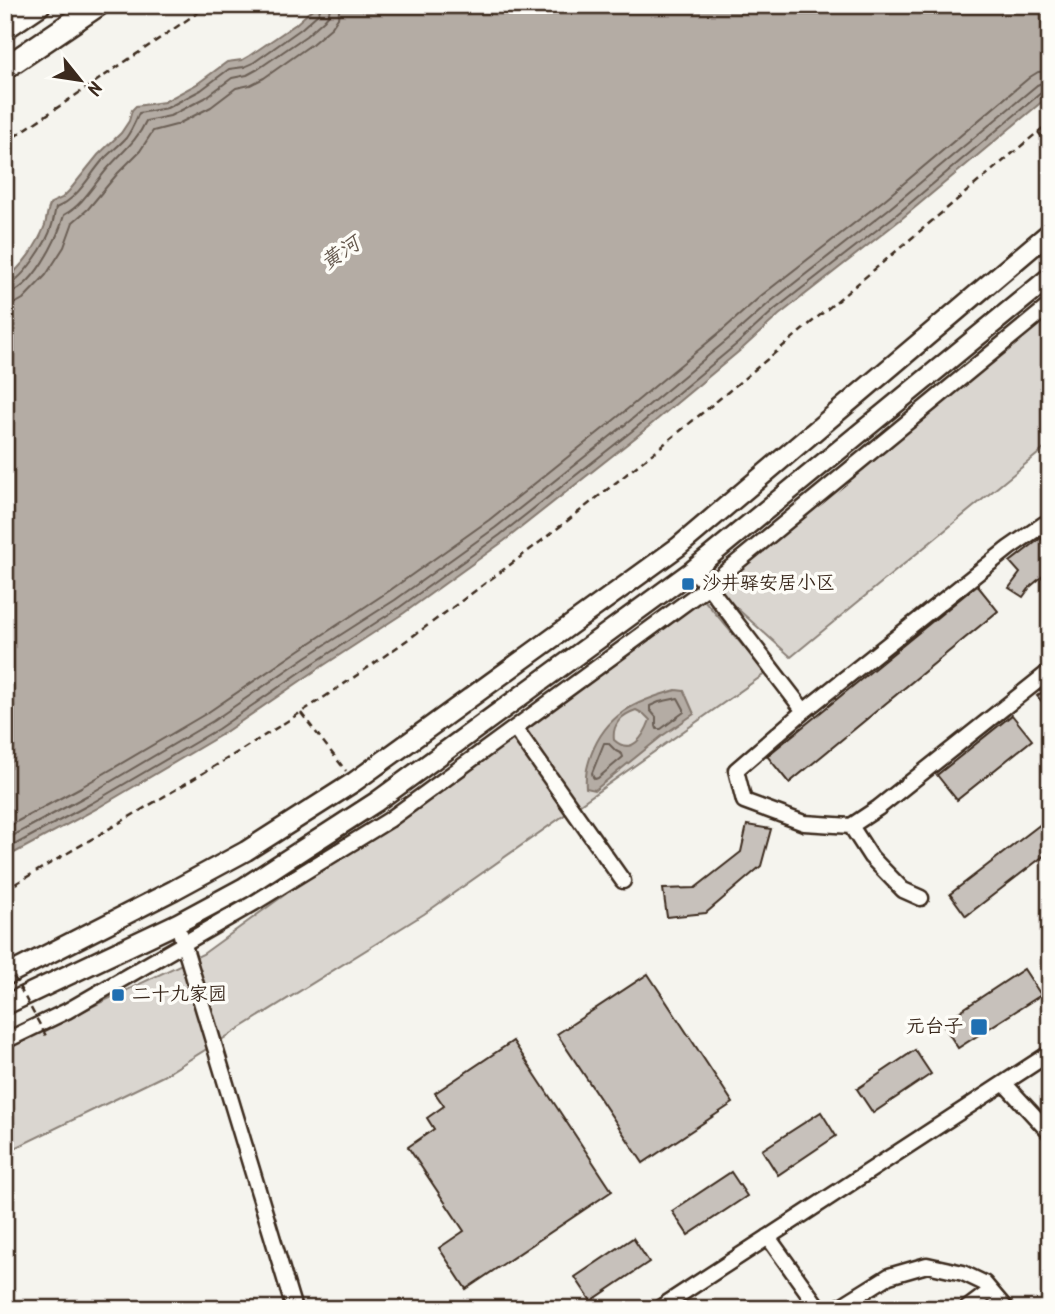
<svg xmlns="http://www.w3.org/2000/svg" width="1055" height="1314" font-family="Kalam,'LXGW WenKai TC',sans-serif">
<rect width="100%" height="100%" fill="#f5f4ee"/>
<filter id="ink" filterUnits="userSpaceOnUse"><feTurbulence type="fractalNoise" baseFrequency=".0143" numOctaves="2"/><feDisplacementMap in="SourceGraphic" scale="14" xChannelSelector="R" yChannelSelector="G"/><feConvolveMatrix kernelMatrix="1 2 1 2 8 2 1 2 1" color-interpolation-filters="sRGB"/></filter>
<g filter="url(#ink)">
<path fill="#dad6d0" stroke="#8a8077" stroke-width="2" d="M1050,310V444L791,657L711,585Z
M699,594L766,673L424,914L163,1076L5,1153V1048L203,954Z"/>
<path fill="#b4aca4" stroke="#84786e" stroke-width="2" fill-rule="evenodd" d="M317,5H1050V95L900,220L779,315L743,348L636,437L504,541L404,613L315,671L221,735L96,809L5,858V280C22,267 38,245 45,225C47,217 47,210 51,203L62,198L69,191L98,155L121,133L129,121L132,110L136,106L164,102L197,84L227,62L242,60L249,56L296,24Z
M676,690L684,691L694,714L662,736L595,790L586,788C585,775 587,767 591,755C606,714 636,701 676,690ZM636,710L644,714L650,720C644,736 632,756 614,740C612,725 621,715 636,710Z"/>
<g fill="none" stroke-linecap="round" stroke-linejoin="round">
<path stroke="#6b5e54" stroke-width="2" d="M5,285C22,283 48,241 52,225C54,219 54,214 56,208C78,198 87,179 102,161C109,153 119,146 126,138C132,130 135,122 139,113L167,108L201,90L229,69L244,67L253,63L301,29L319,13L321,5
M5,294C32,292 58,238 64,215C83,205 94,184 108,168C122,152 137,141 146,121L170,116L205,98L232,78L247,75L258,69L306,36L324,20L329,14L330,5
M5,304L16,303L23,299L46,275L64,247L73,222L88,209L118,173L140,151L153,131L176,125L211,107L236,88L250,85L264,78L312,44L332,27L338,18L340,5
M678,698L684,709V712L661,729H657L656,726V717L650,710V706L659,702Z
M604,743H608L616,751L622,754L623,757L598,778L595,779L593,777L592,773Z
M5,828L83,786L207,713L301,649L389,591L489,520L619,416L725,328L762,295L884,200L1030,77L1038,72L1050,71
M5,840L88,795L213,721L306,657L395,600L495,528L626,424L732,336L769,303L890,208L1037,85L1044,82L1050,81
M5,850L92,803L218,729L311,665L400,607L500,535L632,431L738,343L774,310L896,215L1042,92L1050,90"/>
</g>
<path fill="#c7c1bb" stroke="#3b2a1e" stroke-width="2" d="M1041,538L1050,548V570L1031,586L1023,597L1009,588L1020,573L1010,562Z
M977,585L998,611L789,783L767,756Z
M1050,686V711L1037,696Z
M1012,715L1032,740L957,800L937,775Z
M1050,817V851L966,916L950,894Z
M747,825L771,829L761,866L706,913L667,917L663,889L695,888L741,852Z
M1024,969L1041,995L958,1048L942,1023Z
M648,974L733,1103L643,1163L557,1034Z
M513,1041L612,1191L466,1289L439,1248L464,1231L408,1147L434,1129L427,1118L444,1106L435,1093Z
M915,1050L931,1074L873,1113L857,1089Z
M821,1112L836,1136L778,1175L762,1150Z
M731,1172L747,1196L688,1235L672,1211Z
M633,1238L649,1262L591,1301L575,1277Z"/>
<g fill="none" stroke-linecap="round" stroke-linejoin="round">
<g stroke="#3b2a1e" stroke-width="19">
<path id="minor" d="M1050,523L1044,524L1009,548L804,711L736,770L744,801L804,823L851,826L878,808L1050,671
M693,570L708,586L804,711
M515,728L623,881
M851,826L871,857L903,890L921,898
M181,935L294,1309
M5,1041L67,1011L254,903L389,820L707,587L1050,305
M1004,1083L1050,1133
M768,1237L816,1304L824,1309
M658,1309L1050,1053
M836,1309L889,1276L927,1265L963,1273L984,1283L1006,1309
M966,1309L990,1291"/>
</g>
<g stroke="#3b2a1e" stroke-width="23">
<path id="major" d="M5,976L174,890L246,851L354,782L678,547L1050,232
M5,1005L178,923L243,888L376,802L693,570L1050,277"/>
</g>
<g stroke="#3b2a1e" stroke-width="26">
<path id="highway" d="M5,28L39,5
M5,68L98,5"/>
</g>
<path stroke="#3b2a1e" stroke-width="2.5" stroke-dasharray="7 5" stroke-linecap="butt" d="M1038,132L1050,146
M5,143L209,5
M301,713L346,771
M5,890C131,815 263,742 383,657C617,494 831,304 1050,122"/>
<use href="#minor" stroke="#fdfcf7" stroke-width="14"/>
<use href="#major" stroke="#fdfcf7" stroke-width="18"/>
<use href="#highway" stroke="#fdfcf7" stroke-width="21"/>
<path stroke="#3b2a1e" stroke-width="2.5" stroke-dasharray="7 5" stroke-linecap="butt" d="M8,966L46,1036"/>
</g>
</g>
<g fill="#1f6fb2" stroke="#fdfcf7" stroke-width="2.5">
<rect x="681" y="577" width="14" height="14" rx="3.5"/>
<rect x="111" y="988" width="14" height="14" rx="3.5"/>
<rect x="970" y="1018" width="18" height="18" rx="3.5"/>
</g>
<g text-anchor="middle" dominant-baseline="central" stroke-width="7" stroke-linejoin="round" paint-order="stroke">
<g font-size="19" fill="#3b2a1e" stroke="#fdfcf7" text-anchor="start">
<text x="702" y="584">沙井驿安居小区</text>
<text x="132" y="995">二十九家园</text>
<text x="963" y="1027" text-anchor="end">元台子</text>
</g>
<g font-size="21" font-style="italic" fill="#65584d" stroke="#fdfcf7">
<text transform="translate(341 254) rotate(-34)">黄河</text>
</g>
</g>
<rect width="1055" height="1314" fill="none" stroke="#fdfcf7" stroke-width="28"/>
<rect x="14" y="14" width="1027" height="1286" fill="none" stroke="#3b2a1e" stroke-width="2.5" filter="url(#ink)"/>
<g transform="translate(80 80) rotate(120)" stroke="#fdfcf7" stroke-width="5" paint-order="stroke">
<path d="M0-5L12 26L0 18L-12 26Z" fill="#3b2a1e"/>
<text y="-10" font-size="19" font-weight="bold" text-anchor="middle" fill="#3b2a1e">N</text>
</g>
</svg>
